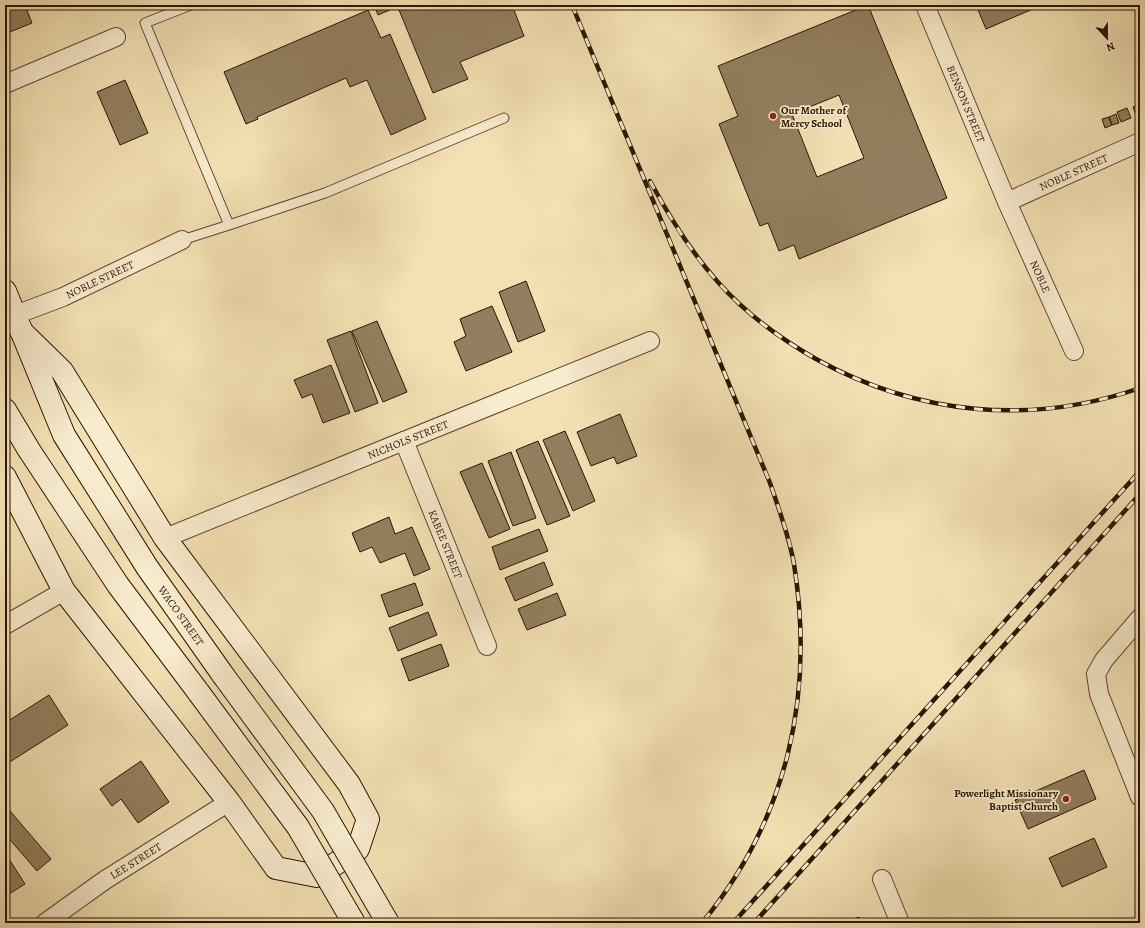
<svg xmlns="http://www.w3.org/2000/svg" width="1145" height="928" font-family="Alegreya,serif">
<rect width="100%" height="100%" fill="#f4e1b3"/>
<filter id="stains"><feTurbulence type="fractalNoise" baseFrequency=".005" numOctaves="4"/><feColorMatrix values="0 0 0 0 .2 0 0 0 0 .09 0 0 0 0 .02 0 0 0 .5 -.17"/></filter>
<radialGradient id="worn" r=".72"><stop offset=".6" stop-color="#630" stop-opacity="0"/><stop offset="1" stop-color="#630" stop-opacity=".3"/></radialGradient>
<path fill="#937f5f" stroke="#2a1503" fill-rule="evenodd" d="M5,5H25L32,23L5,34Z
M374,5H384L385,6L397,5V7L378,15Z
M397,5H512L524,36L460,62L468,79L433,93Z
M838,5H847L839,8Z
M868,5L947,198L799,259L794,245L779,251L768,223L760,226L719,124L738,116L718,66ZM839,95L864,158L817,177L792,114Z
M976,5H1040V6L986,29Z
M368,10L381,38L390,34L426,119L391,135L367,80L350,87L346,78L257,117L258,119L246,124L224,72Z
M125,80L148,133L120,145L97,92Z
M1140,104V113L1136,115L1133,107Z
M1127,108L1131,118L1121,122L1117,112Z
M1116,114L1119,123L1112,125L1109,117Z
M1109,117L1112,125L1105,128L1102,119Z
M526,281L545,331L518,342L499,292Z
M492,306L512,352L466,371L454,342L466,336L460,319Z
M377,321L407,392L383,402L352,331Z
M351,331L378,403L355,412L327,340Z
M331,365L350,413L323,423L312,394L302,398L294,380Z
M620,414L637,456L617,464L614,457L591,466L577,432Z
M565,431L595,501L573,511L543,440Z
M538,441L570,516L547,525L516,450Z
M511,452L536,518L513,526L488,461Z
M482,463L510,529L489,538L460,472Z
M389,517L395,534L412,527L430,569L414,576L405,553L380,563L372,547L360,552L352,533Z
M539,529L548,551L500,570L492,547Z
M544,562L553,585L515,601L505,578Z
M415,583L423,605L389,617L381,595Z
M557,593L566,615L527,630L518,609Z
M428,612L437,635L398,651L389,628Z
M441,644L449,666L409,681L401,659Z
M49,695L68,725L5,765V723Z
M141,761L169,802L138,823L121,799L112,806L100,789Z
M1084,770L1096,799L1028,829L1015,800Z
M5,805L51,859L37,871L5,834Z
M1094,838L1107,867L1062,887L1049,858Z
M5,853L25,884L9,894L5,887Z
M859,917L861,923H844Z"/>
<g fill="none" stroke-linecap="round" stroke-linejoin="round">
<g stroke="#5c482f" stroke-width="11">
<path id="lane" d="M191,5L145,23L229,225
M182,240L229,225L325,193L504,118"/>
</g>
<g stroke="#5c482f" stroke-width="20">
<g id="street">
<path id="s1" d="M925,5L1007,202L1074,351"/>
<path d="M5,84L116,37"/>
<path id="s2" d="M1007,202L1140,142"/>
<path id="s3" d="M15,315L63,297L182,240"/>
<path id="s4" d="M404,441L487,646"/>
<path id="s5" d="M165,538L650,341"/>
<path d="M1140,618L1104,660L1096,674L1099,694L1140,797"/>
<path d="M5,625L64,591"/>
<path d="M882,879L900,923"/>
<path id="s6" d="M45,923L105,880L229,802"/>
</g>
</g>
<g stroke="#2a1503" stroke-width="24">
<g id="secondary">
<path id="s7" d="M5,291L64,435L147,567L223,675"/>
<path d="M5,410L29,450L118,585L199,693"/>
<path d="M5,477L64,591L229,802L276,868L317,876L358,849L368,819L349,784L165,538L62,371L21,331"/>
</g>
</g>
<use href="#lane" stroke="#f8ecce" stroke-width="9"/>
<use href="#street" stroke="#f8ecce" stroke-width="18"/>
<use href="#secondary" stroke="#f8ecce" stroke-width="22"/>
<g stroke="#2a1503" stroke-width="4.5">
<path id="rail" d="M572,5L770,483C779,509 789,536 794,564C815,696 787,819 702,923
M650,181C669,216 690,251 717,281C745,313 779,338 816,359C917,415 1031,426 1140,388
M733,923L1140,471
M754,923L1140,494"/>
</g>
<use href="#rail" stroke="#f8ecce" stroke-width="3" stroke-dasharray="9" stroke-linecap="butt"/>
<g stroke="#2a1503" stroke-width="24" stroke-linecap="butt">
<path id="secondary-bridge" d="M223,675L323,811L388,923
M199,693L298,827L354,923"/>
</g>
<use href="#secondary-bridge" stroke="#f8ecce" stroke-width="22"/>
</g>
<g fill="#8f2418" stroke="#f8ecce" stroke-width="1.5">
<circle cx="773" cy="116" r="4"/>
<circle cx="1066" cy="799" r="4"/>
</g>
<g text-anchor="middle" dominant-baseline="central" stroke-width="3.5" stroke-linejoin="round" paint-order="stroke">
<g font-size="11" fill="#2a1503" stroke="#f8ecce">
<text stroke="none"><textPath href="#s1" startOffset="107">BENSON STREET</textPath></text>
<text stroke="none"><textPath href="#s2" startOffset="73">NOBLE STREET</textPath></text>
<text stroke="none"><textPath href="#s1" startOffset="295">NOBLE</textPath></text>
<text stroke="none"><textPath href="#s3" startOffset="92">NOBLE STREET</textPath></text>
<text stroke="none"><textPath href="#s5" startOffset="262">NICHOLS STREET</textPath></text>
<text stroke="none"><textPath href="#s4" startOffset="111">KABEE STREET</textPath></text>
<text stroke="none"><textPath href="#s7" startOffset="371">WACO STREET</textPath></text>
<text stroke="none"><textPath href="#s6" startOffset="110">LEE STREET</textPath></text>
</g>
<g font-size="11" font-weight="bold" fill="#2a1503" stroke="#f8ecce" text-anchor="start">
<text x="781" y="110">Our Mother of<tspan x="781" dy="13">Mercy School</tspan></text>
<text x="1058" y="793" text-anchor="end">Powerlight Missionary<tspan x="1058" dy="13">Baptist Church</tspan></text>
</g>
</g>
<rect width="1145" height="928" fill="none" stroke="#f4e1b3" stroke-width="20"/>
<rect x="6" y="6" width="1133" height="916" fill="none" stroke="#2a1503" stroke-width="2"/>
<rect x="10" y="10" width="1125" height="908" fill="none" stroke="#2a1503"/>
<g transform="translate(1107 38) rotate(158)" stroke="#f8ecce" stroke-width="3" paint-order="stroke">
<path d="M0-3L7 15L0 10L-7 15Z" fill="#2a1503"/>
<text y="-6" font-size="11" font-weight="bold" text-anchor="middle" fill="#2a1503">N</text>
</g>
<rect width="100%" height="100%" filter="url(#stains)"/>
<rect width="100%" height="100%" fill="url(#worn)"/>
</svg>
